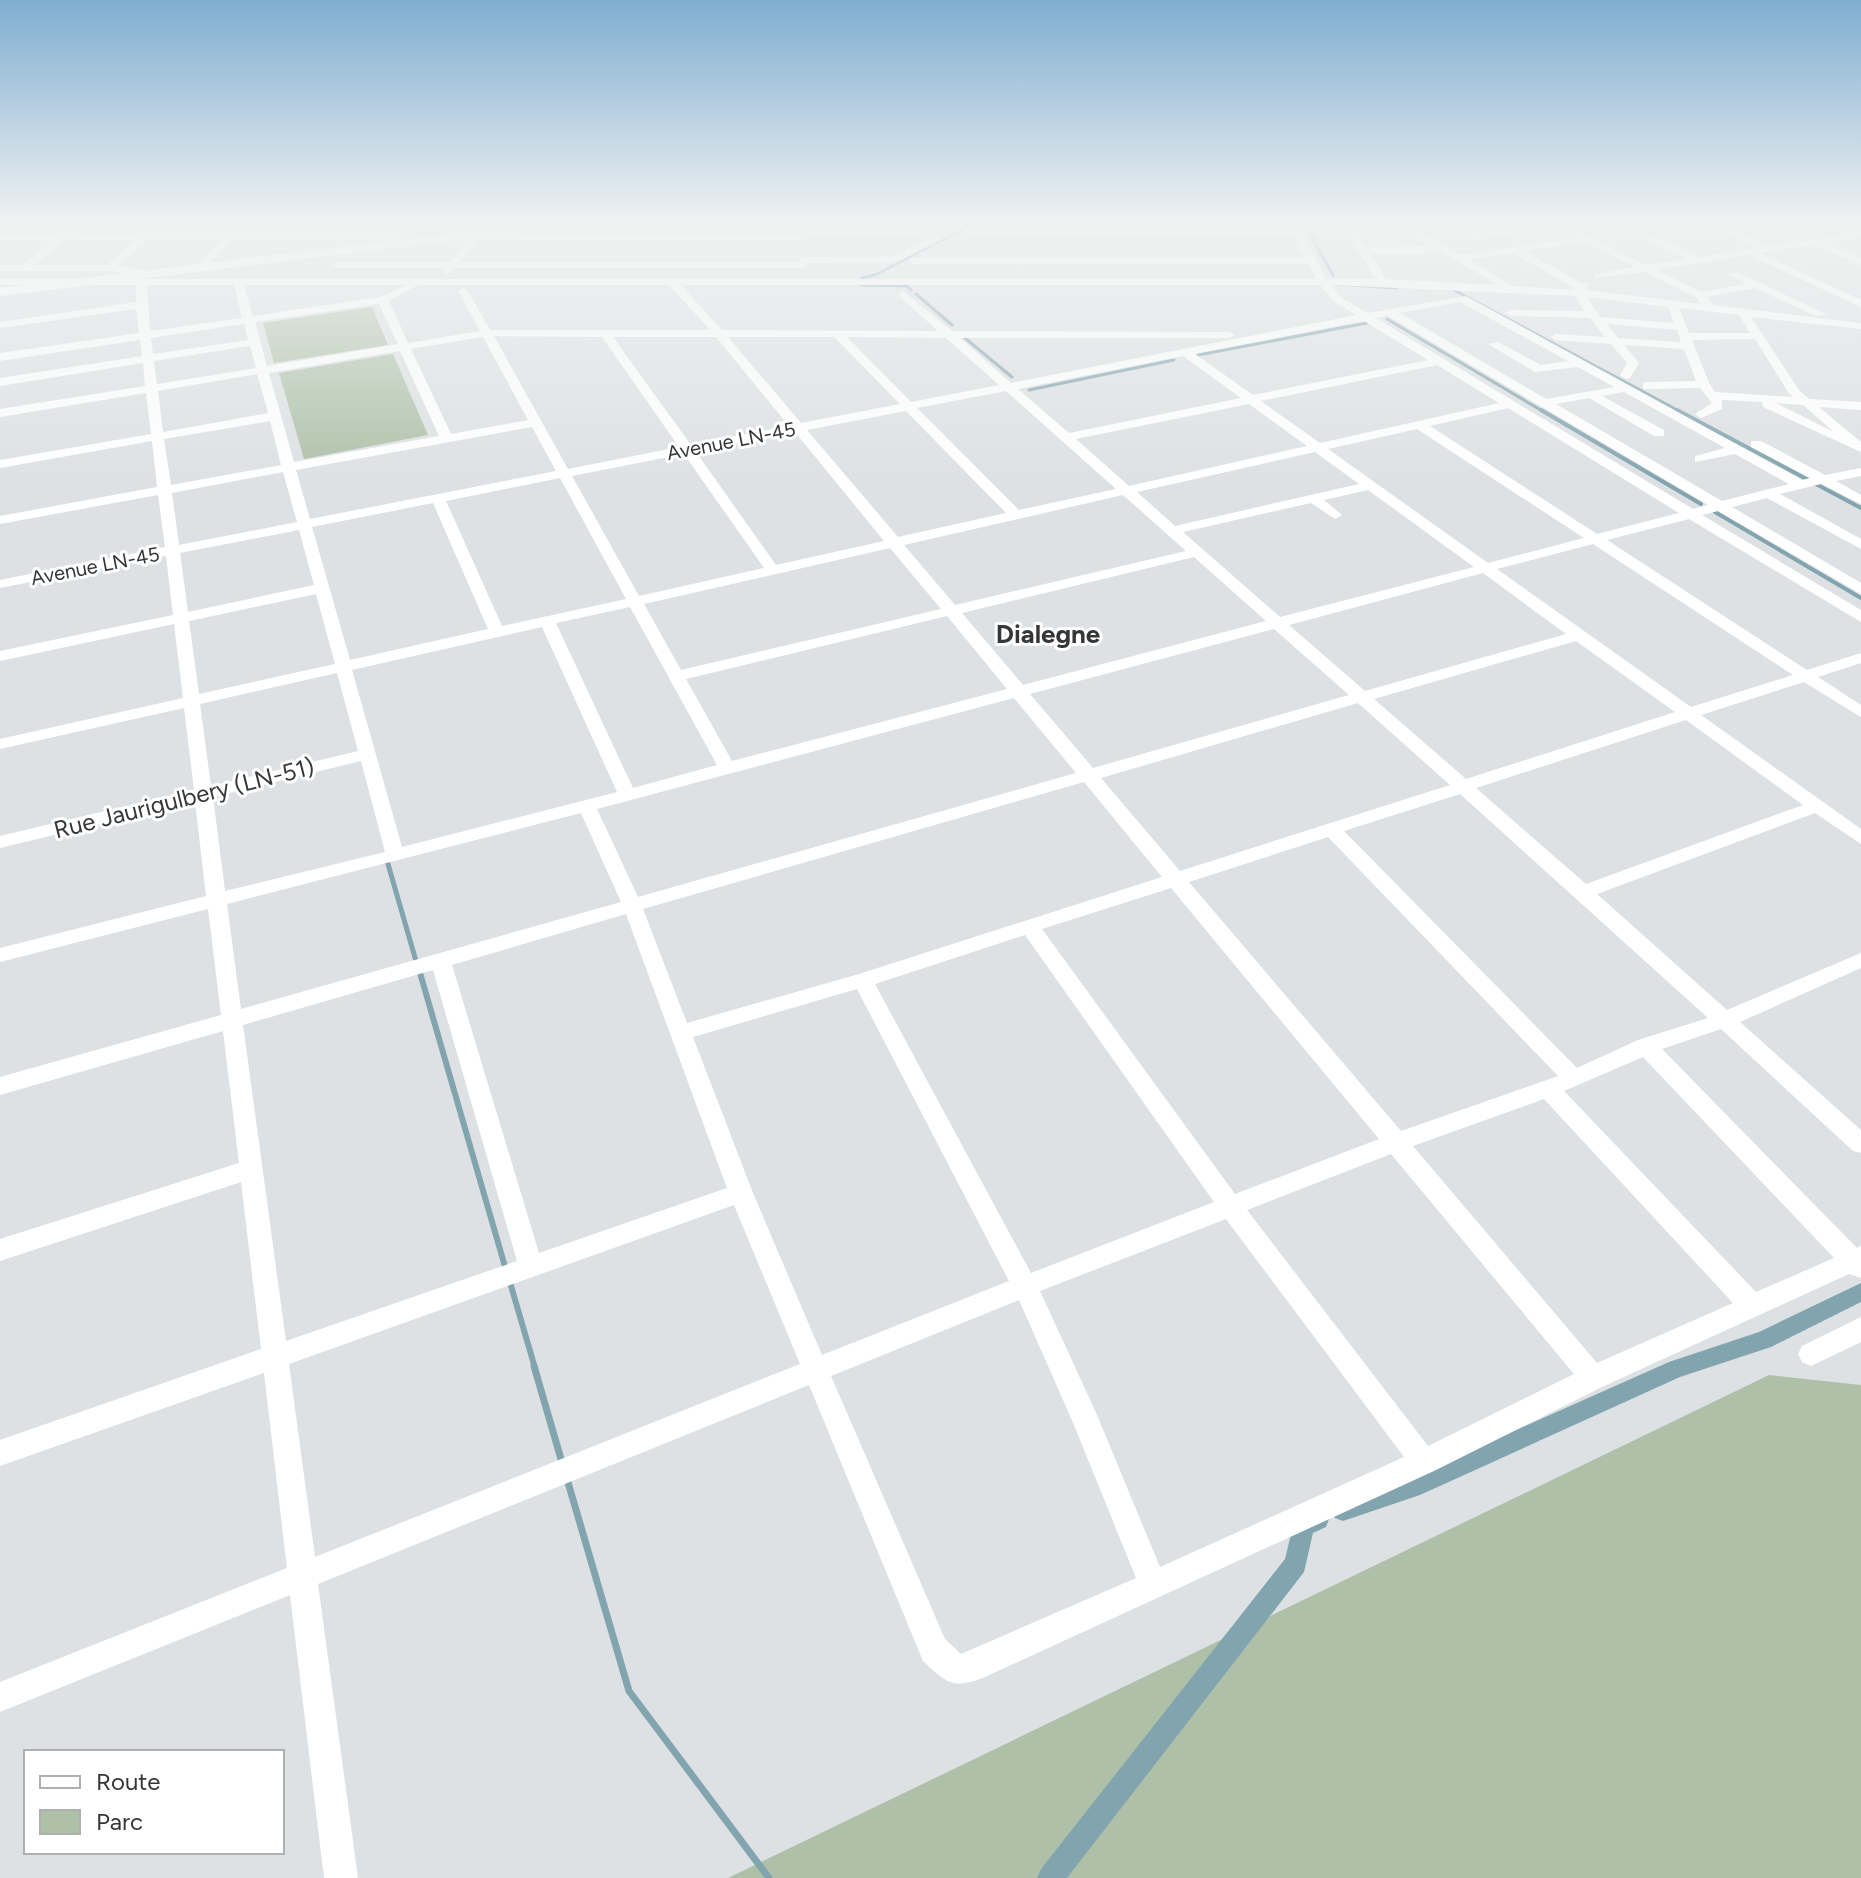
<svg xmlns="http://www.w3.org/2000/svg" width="1861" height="1878" font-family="Figtree,sans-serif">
<rect width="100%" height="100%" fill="#dee1e3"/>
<path fill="#cdd5dd" d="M1437,220H1537L1542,222L1464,234Z"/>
<path fill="#aec1a8" d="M372,307L388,345L274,363L263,323Z
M393,354L428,435L304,459L279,373Z
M1769,1375L1861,1385V1878H728Z"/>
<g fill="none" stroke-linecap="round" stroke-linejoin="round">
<path stroke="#81a4ae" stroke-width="3" d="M1302,220L1333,275
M1338,284L1396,288
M1450,288L1681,412
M911,290L907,286L861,285L862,278L875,275L981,220
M916,294L952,325
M1387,319L1544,412
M965,338L1012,377
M1198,355L1367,323
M1029,390L1174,360"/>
<path stroke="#81a4ae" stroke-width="4" d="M1541,410L1701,504
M1677,410L1861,508
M1715,512L1861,598"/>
<path stroke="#81a4ae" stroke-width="5" d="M388,864L418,968"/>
<path stroke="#81a4ae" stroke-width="6" d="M418,966L506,1270
M509,1279L535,1368"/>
<path stroke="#81a4ae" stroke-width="7" d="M534,1366L563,1466
M567,1479L629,1691L769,1878"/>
<path fill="#81a4ae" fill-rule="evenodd" d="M1861,1283V1302L1771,1347L1680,1377L1420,1495L1343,1521L1335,1518L1332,1510L1335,1502L1410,1477L1669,1362L1759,1332Z
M1318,1508L1326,1511L1329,1519L1326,1527L1313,1533L1304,1572L1067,1878H1037L1041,1869L1285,1559L1295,1518Z"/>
<path fill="#fff" fill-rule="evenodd" d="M78,220H89L73,234H142L158,220H168L154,234L228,233L242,220H252L239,233H401L406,236L401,239H234L202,269L197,266L222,239L147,240L118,266L144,270L145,272L140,275L110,271H0V265H22L53,240H0V234H61ZM65,240H135L107,265H35Z
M483,220H493L482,234H803L808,237L803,240H477L460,262H798L802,257H891L937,234H804L799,231L804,228L947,229L965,220H977L897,262L808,263L804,268H455L447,275L442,272L445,268H338L333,265L338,262H450Z
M1287,220H1297L1326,279H1375L1340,220H1350L1366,247L1431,246L1388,220H1400L1461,255L1575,238L1555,228L1469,240L1465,239V235L1546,223L1542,220H1592L1567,226L1647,265L1686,259L1608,220H1620L1699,257L1756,248L1696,220H1750L1724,226L1768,246L1861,231V237L1825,243L1861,258V265L1813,245L1760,253L1861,300V307L1748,255L1657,270L1701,292L1745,284L1728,274L1737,272L1826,314L1816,316L1755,288L1707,297L1713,305L1861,323V329L1751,317L1799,390L1809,399L1861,402V410L1819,407L1861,442V452L1763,407L1762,402L1722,400V409L1701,418L1695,414L1712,403L1700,388L1643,389V383L1647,382L1696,381L1684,349L1624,345L1639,363L1630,378L1626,379L1620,375L1627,363L1611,344L1556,340L1550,337L1556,334L1605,337L1590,318L1511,316L1505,313L1511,310L1584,311L1575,296L1331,285L1342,298L1368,313L1466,296L1802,480L1810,478L1751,447V441H1761L1825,475L1861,468V476L1836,481L1861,495V504L1821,484L1780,494L1861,539V549L1767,498L1732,507L1861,583V594L1718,511L1702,515L1861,610V622L1689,519L1607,540L1807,670L1861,653V663L1818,677L1861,705V717L1804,682L1701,715L1861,829V844L1815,813L1597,894L1727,1010L1861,953V968L1740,1022L1861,1130V1153L1853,1151L1721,1029L1662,1049L1857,1248L1861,1246V1278L1849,1274L1602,1387L1434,1471L985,1677C952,1690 947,1683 923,1661L809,1385L318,1584L358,1878H324L290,1595L0,1712V1682L287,1568L264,1373L0,1466V1440L261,1349L241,1182L0,1261V1239L239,1163L223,1031L0,1095V1077L221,1015L208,909L0,962V948L206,896L195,801L0,848V836L194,790L184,708L0,749V739L183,698L174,624L0,661V651L173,615L166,556L0,588V580L165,547L158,495L0,524V516L157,487L152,441L0,468V460L151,434L146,393L0,417V409L145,386L143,363L0,386V378L142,356L140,340L0,361V353L139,333L136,309L0,328V322L136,302V285H0V279H1316L1308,264H912L907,261L912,258H1305L1294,235L968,234L963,231L968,228L1291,229ZM1584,242L1635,267L1595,274V278L1645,272L1696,297L1701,304L1585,290L1589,283H1581L1525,251ZM1440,251L1498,285L1386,279L1370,253L1409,255ZM1513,253L1574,288V290L1512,286L1469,260ZM147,285H234L242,318L150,331ZM244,285H406L380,297L253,316ZM418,285H669L710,330H490L468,291L463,288L458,291L480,331L408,343L389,301ZM681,285H1320L1334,302L1356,315L1011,383L960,338H1229L1235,335L1229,332L952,331L903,291L898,294L899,296L938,331L722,330ZM1587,297L1668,307L1674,323L1600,317ZM1460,302L1568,361L1541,365L1498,342L1488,344L1535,372L1578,367L1614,387L1546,399L1400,313ZM379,304L398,344L267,366L255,322ZM1679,308L1739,315L1750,333H1689ZM1388,316L1708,505L1693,509L1376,318ZM1364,321L1428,360L1253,395L1195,354ZM244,324L248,340L153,354L151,338ZM1607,324L1677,330L1681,342L1618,338ZM494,336L602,337L679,447L568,469ZM483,337L528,420L451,434L411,349ZM613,337H716L789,426L691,445ZM728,337H834L900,404L801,423ZM847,337L946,338L999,385L911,402ZM1755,339L1788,392L1793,397L1715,392L1709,383L1692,340ZM250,346L256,368L157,384L154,361ZM400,351L439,436L294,462L269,373ZM1183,356L1241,398L1069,433L1018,389ZM1437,365L1499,403L1320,443L1261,401ZM257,374L268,413L163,432L158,391ZM1006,391L1116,489L1019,510L917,408ZM1624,392L1725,448L1695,456V462L1735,454L1789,484L1722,501L1556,404L1589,398L1654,436H1664V430L1602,396ZM1776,403L1803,405L1833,431L1830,430ZM1249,404L1307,446L1129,486L1076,439ZM1508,408L1679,513L1597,534L1430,426ZM906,411L1006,513L898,537L807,430ZM270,421L281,465L171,485L164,439ZM532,427L556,471L310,519L296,470ZM1417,429L1584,538L1488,563L1328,449ZM795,432L884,541L776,565L696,452ZM1315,452L1359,484L1175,526L1137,492ZM684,454L764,568L639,596L572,476ZM283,472L297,522L179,545L172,493ZM560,478L626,599L502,626L446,501ZM1368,490L1474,567L1280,617L1183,532L1311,503L1335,519L1342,515L1324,500ZM1123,495L1186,551L955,605L904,545ZM433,503L488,629L350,660L312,527ZM299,530L314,585L188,612L180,553ZM1593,544L1793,675L1691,707L1497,569ZM890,548L941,609L681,670L644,604ZM1194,557L1266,621L1023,685L962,613ZM1483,573L1566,634L1365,691L1289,625ZM316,594L335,664L199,694L189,621ZM630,607L717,765L633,788L556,623ZM947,616L1007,689L732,761L686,679ZM542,627L617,792L402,847L352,670ZM1274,629L1349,695L1093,768L1030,694ZM1576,641L1675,712L1466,779L1374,699ZM337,673L358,751L211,786L200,704ZM1014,698L1076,773L638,897L597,809ZM1358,703L1450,785L1180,871L1101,778ZM1686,720L1803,805L1586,884L1476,788ZM361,761L385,852L225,891L213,797ZM1084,782L1162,877L859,974L687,1023L643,909ZM1460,794L1708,1018L1638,1040L1577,1068L1344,831ZM581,813L621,902L241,1009L227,904ZM1328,837L1558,1076L1401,1131L1189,882ZM1171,888L1379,1139L1235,1194L1042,929ZM626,914L727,1188L539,1253L452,965ZM1025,935L1214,1202L1031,1273L875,984ZM433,970L517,1261L286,1341L243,1025ZM857,989L1009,1281L822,1355L753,1193L693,1037ZM1643,1057L1834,1258L1756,1292L1564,1091ZM1544,1099L1733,1303L1597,1363L1413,1146ZM1391,1154L1574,1374L1428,1446L1247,1210ZM734,1205L800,1364L315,1557L289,1364ZM1226,1219L1404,1457L1160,1567L1097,1415L1040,1291ZM1019,1300L1074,1425L1136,1578L961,1654L945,1639L831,1376Z
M1861,1317V1342L1811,1366L1802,1362L1798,1354L1802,1346Z"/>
<path fill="#fff" fill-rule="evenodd" d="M562,220H595L589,224L0,296V288Z"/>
</g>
<linearGradient id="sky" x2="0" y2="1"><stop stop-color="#7faed1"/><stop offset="0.46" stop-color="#f0f2f2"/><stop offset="1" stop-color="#f0f2f2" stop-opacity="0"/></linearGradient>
<rect width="1861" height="483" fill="url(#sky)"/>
<g text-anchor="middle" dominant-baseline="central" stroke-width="6" stroke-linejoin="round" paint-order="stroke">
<g font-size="20" fill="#353637" stroke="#fff">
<text transform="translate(731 441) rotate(-11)">Avenue LN-45</text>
<text transform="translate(95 566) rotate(-11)">Avenue LN-45</text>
</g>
<g font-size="24" fill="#353637" stroke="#fff">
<text transform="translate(184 798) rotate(-14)">Rue Jaurigulbery (LN-51)</text>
</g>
<g font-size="26" font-weight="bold" fill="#353637" stroke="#fff">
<text x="1048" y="634">Dialegne</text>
</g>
</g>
<rect x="24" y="1750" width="260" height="104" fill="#ffffff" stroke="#aeafaf" stroke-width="2"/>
<rect x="40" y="1776" width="40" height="12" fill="#ffffff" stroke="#aeafaf" stroke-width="2"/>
<text x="96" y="1790" font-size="24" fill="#353637">Route</text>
<rect x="40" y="1810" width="40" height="24" fill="#aec1a8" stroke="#aeafaf" stroke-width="2"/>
<text x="96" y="1830" font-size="24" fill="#353637">Parc</text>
</svg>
